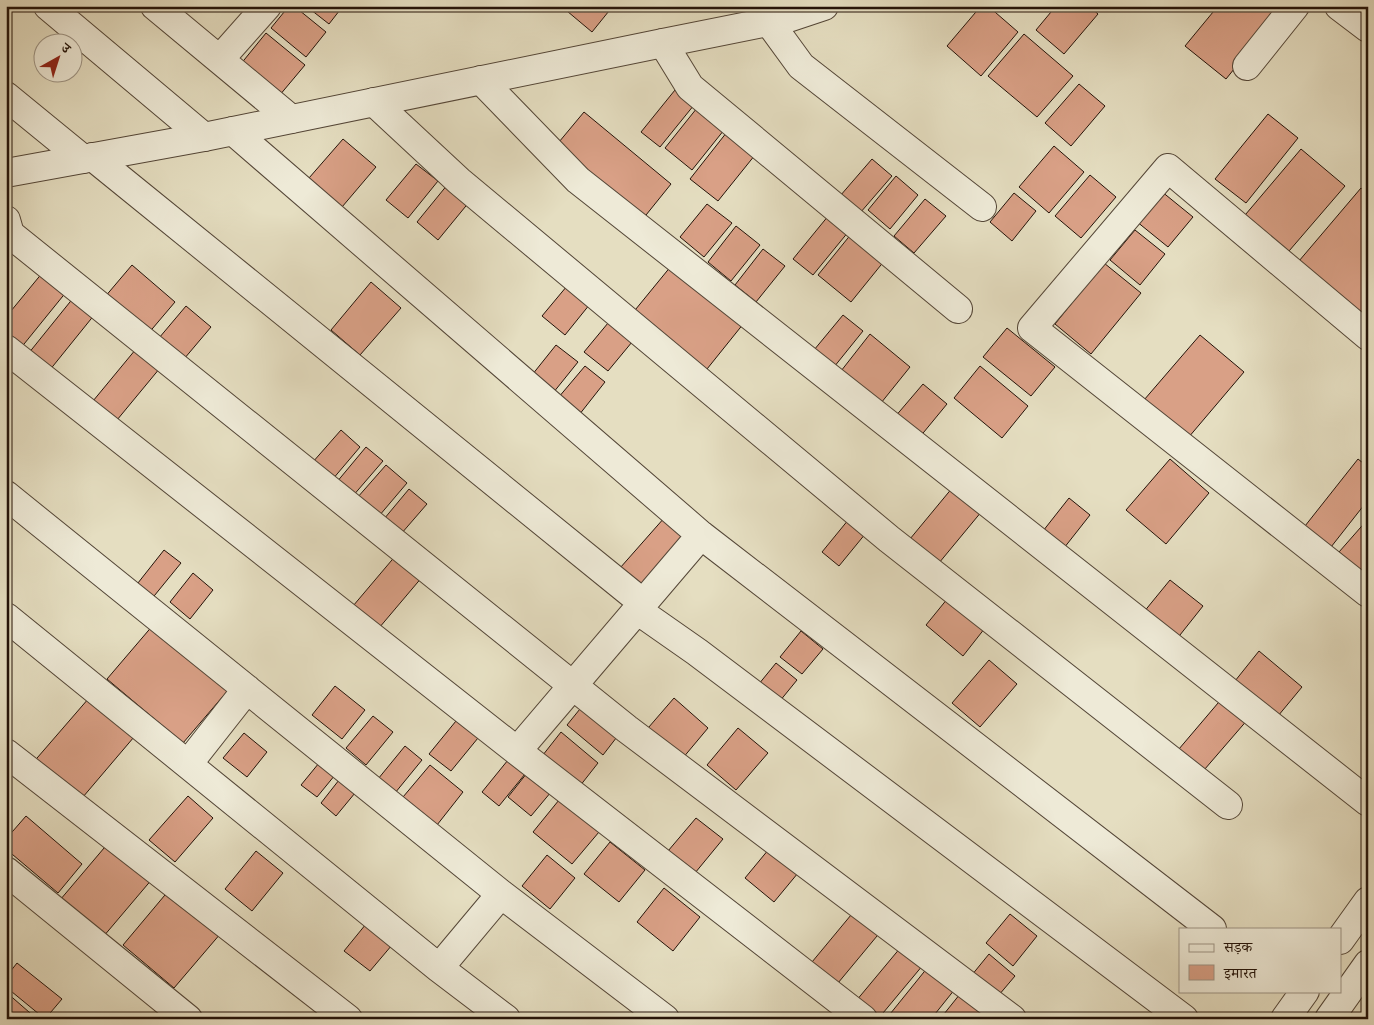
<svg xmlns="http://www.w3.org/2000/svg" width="1374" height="1025" font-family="'IM FELL DW Pica','Noto Serif Devanagari',serif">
<rect width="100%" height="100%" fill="#e5dec1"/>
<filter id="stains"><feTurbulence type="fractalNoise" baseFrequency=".004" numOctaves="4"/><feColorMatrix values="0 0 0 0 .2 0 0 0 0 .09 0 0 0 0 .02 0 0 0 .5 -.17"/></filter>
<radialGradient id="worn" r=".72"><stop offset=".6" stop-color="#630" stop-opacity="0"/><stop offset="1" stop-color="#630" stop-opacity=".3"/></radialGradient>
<path fill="#d9a086" stroke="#241309" d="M289,6H294L326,32L306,57L271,28Z
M306,6H343L329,24Z
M561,6H613L592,32Z
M981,6H988L1018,32L981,76L947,46Z
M1056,6H1089L1098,14L1064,54L1036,30Z
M1218,6H1285L1226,79L1185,46Z
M266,33L305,65L279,96L240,65Z
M1024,34L1073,76L1037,117L988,76Z
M1079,84L1105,106L1071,146L1045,123Z
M675,90L694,105L660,147L641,132Z
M697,108L724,130L692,170L665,148Z
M584,112L671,184L642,220L554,148Z
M1268,114L1298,138L1246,203L1215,179Z
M727,132L755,155L718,201L690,179Z
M343,139L376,167L342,207L309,178Z
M1054,146L1084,172L1049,213L1019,187Z
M1301,149L1345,186L1283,258L1240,221Z
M872,159L892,176L860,213L840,196Z
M416,164L438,181L408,218L386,200Z
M1090,175L1116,197L1081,238L1055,216Z
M896,176L918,195L890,229L868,210Z
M448,184L470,201L438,240L417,222Z
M1361,188L1368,194V320L1299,261Z
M1161,191L1193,217L1168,247L1136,221Z
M1014,193L1036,211L1012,241L990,222Z
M925,199L946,216L914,253L894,236Z
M707,204L732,223L704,257L680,237Z
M829,215L849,231L813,275L793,259Z
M736,226L760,245L731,281L708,262Z
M1135,230L1165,254L1140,285L1110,260Z
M852,233L885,260L851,302L818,275Z
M763,249L785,266L756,302L735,285Z
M676,260L748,318L703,374L631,315Z
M1104,263L1141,293L1091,354L1055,324Z
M132,265L175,302L147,335L104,298Z
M43,272L67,291L20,349L6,338V317Z
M371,282L401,308L360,355L331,330Z
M567,286L590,304L565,335L542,316Z
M74,297L95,314L49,371L28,354Z
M186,306L211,327L184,359L159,338Z
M843,315L863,331L834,367L814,350Z
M613,317L637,336L608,371L584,352Z
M1007,328L1055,367L1031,396L983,357Z
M870,334L910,367L881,403L841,371Z
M1200,335L1244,372L1188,438L1144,400Z
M556,345L578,362L553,393L532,375Z
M136,349L160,368L117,420L93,401Z
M585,366L605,382L579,415L558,398Z
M980,366L1028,406L1002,438L954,398Z
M923,384L947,404L919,438L894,418Z
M341,430L360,447L332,480L312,463Z
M366,447L383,461L352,497L336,483Z
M1170,459L1209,493L1166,544L1126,510Z
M1358,459L1368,467V500L1331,547L1305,526Z
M386,465L407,483L379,516L357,498Z
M953,487L982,511L934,569L905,545Z
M409,489L427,504L401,534L384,519Z
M1069,498L1090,515L1064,548L1043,531Z
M665,517L692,539L647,591L620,568Z
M849,519L866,533L839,566L822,552Z
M1368,519V577L1339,552Z
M164,550L181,563L150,601L134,588Z
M397,554L423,576L379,628L353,606Z
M193,573L213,590L190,619L170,602Z
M1170,580L1203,606L1176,640L1143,613Z
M948,598L985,628L963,656L926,625Z
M154,624L230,688L183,743L107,679Z
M801,631L823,649L802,674L780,657Z
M1259,651L1302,687L1278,716L1235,681Z
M989,660L1017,684L980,727L952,703Z
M776,663L797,680L775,707L754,690Z
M335,686L365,710L342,739L312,715Z
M1224,696L1249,718L1198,777L1173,756Z
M89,698L134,737L77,804L31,765Z
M674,698L708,728L677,765L642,735Z
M584,704L620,733L603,755L567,725Z
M373,716L393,732L366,765L346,748Z
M456,721L478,738L451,771L429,754Z
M738,728L768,753L736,790L707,765Z
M561,732L598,763L576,791L539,760Z
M244,733L267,752L247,777L223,758Z
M405,746L422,760L395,793L378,779Z
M508,760L525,774L499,806L482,792Z
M319,763L335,775L317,797L301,785Z
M430,765L463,792L437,825L403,797Z
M527,773L551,792L531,816L508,797Z
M339,780L355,793L336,816L321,803Z
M188,796L213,818L175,862L149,840Z
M559,800L599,832L572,864L533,832Z
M26,816L82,864L58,893L6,849V839Z
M696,818L723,839L695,873L668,851Z
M110,841L153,878L103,937L60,900Z
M610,842L645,870L619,902L584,874Z
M769,849L798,873L774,902L745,878Z
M256,851L283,873L252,911L225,889Z
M547,855L575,878L550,909L522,886Z
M664,888L700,917L673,951L637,922Z
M170,889L221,933L174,988L123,945Z
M856,909L882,930L838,983L812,962Z
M1010,914L1037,936L1013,966L986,943Z
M366,924L392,945L370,971L344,951Z
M901,947L923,965L878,1019L856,1001Z
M989,954L1015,976L993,1002L967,981Z
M17,963L62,999L45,1019L6,987V977Z
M928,967L955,989L931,1019H886Z
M6,992L37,1019H6Z
M960,994L992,1019H940Z"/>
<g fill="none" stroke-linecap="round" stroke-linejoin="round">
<g stroke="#544637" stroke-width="30">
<path id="minor" d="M48,6L204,137
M155,6L291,119
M1339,6L1368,28
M769,22L801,66L982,207
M663,43L690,87L958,309
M220,59L267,6
M1247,66L1295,6
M481,80L578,180L1368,802
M6,96L83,159
M374,102L459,181L889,539L1228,805
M233,131L701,535L1212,929
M93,157L643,603
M6,220L10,234L627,729L1012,1019
M1368,336L1168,168L1032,328L1368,593
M6,349L517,751L863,1019
M6,495L501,894L665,1019
M637,610L697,652L1184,1019
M6,617L439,968L506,1019
M517,751L701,535
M6,753L348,1019
M188,764L247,689
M6,871L188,1019
M439,968L501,894"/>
</g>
<g stroke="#544637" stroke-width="30">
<path id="tertiary" d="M6,173L204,137L663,43L788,18L824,6
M1340,940L1368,901
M1285,1019L1305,991
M1329,1019L1368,964"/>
</g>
<use href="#minor" stroke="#eeead7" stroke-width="28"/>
<use href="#tertiary" stroke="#eeead7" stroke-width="28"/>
</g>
<rect width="1374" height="1025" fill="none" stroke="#e5dec1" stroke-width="25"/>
<rect x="8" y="8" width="1359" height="1010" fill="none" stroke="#241309" stroke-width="2.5"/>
<rect x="12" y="12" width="1349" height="1000" fill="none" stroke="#241309"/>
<rect x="1179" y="928" width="162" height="65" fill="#eeead7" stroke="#9d9485"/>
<rect x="1189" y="944" width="25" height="8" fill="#eeead7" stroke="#9d9485"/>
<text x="1224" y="952" font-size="15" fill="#241309">सड़क</text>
<rect x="1189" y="965" width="25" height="15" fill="#d9a086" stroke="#9d9485"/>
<text x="1224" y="978" font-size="15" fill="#241309">इमारत</text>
<g transform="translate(58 58) rotate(39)"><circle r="24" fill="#eeead7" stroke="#9d9485"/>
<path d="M0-4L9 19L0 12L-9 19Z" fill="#8f2418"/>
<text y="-8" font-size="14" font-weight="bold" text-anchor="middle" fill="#241309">उ</text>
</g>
<rect width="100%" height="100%" filter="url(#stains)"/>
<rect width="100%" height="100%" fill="url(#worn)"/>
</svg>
